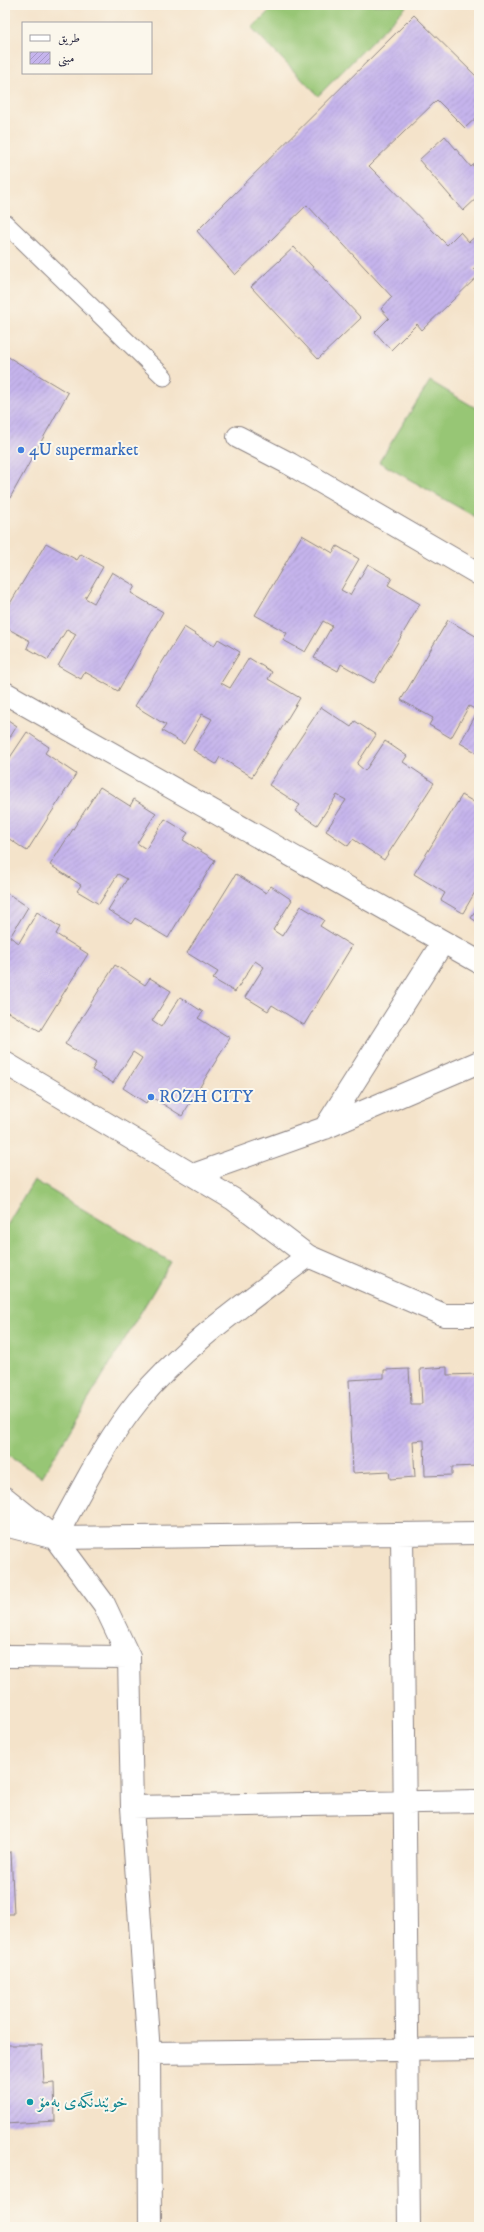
<svg xmlns="http://www.w3.org/2000/svg" width="484" height="2232" font-family="'IM FELL DW Pica',Amiri,serif">
<defs>
<pattern id="building-hatch" width="6" height="6" patternUnits="userSpaceOnUse"><rect width="6" height="6" fill="#c5b4ec"/><path d="M-1 1l2-2M0 6l6-6M5 7l2-2" fill="none" stroke="#a99acb"/></pattern>
</defs>
<rect width="100%" height="100%" fill="#fbf7ec"/>
<filter id="ink" filterUnits="userSpaceOnUse"><feTurbulence type="fractalNoise" baseFrequency=".025" numOctaves="2"/><feDisplacementMap in="SourceGraphic" scale="8" xChannelSelector="R" yChannelSelector="G"/><feConvolveMatrix kernelMatrix="1 2 1 2 8 2 1 2 1" color-interpolation-filters="sRGB"/></filter>
<filter id="wash" filterUnits="userSpaceOnUse"><feTurbulence type="fractalNoise" baseFrequency=".012" numOctaves="4" result="noise"/><feDisplacementMap in="SourceGraphic" scale="16" xChannelSelector="R" yChannelSelector="G"/><feGaussianBlur stdDeviation="0.9" result="paint"/><feColorMatrix in="noise" values="0 0 0 0 0 0 0 0 0 0 0 0 0 0 0 0 0 1.4 0 .05"/><feComposite in="paint" operator="in"/></filter>
<g filter="url(#wash)">
<rect width="100%" height="100%" fill="#f4e3ca"/>
<path fill="#97c675" stroke="#5c7458" d="M275,5H408L318,96L252,28Z
M430,381L479,410V519L379,462Z
M34,1180L171,1262L42,1477L5,1454V1229Z"/>
<g id="blocks">
<path fill="url(#building-hatch)" d="M414,15L479,79V115L465,128L437,100L369,166L447,245L460,232L469,242L479,233V264L473,269L479,275L422,330L417,324L391,350L375,332L389,318L381,309L392,297L307,205L235,275L197,231Z
M445,136L471,167L479,160V196L463,211L419,160Z
M294,247L361,318L318,359L251,287Z
M5,355L68,393L5,507Z
M302,535L333,553L337,546L359,559L341,590L350,595L368,564L392,578L388,585L420,604L374,683L341,664L338,671L314,658L332,626L323,621L305,652L283,640L287,633L255,615Z
M46,543L77,560L81,554L103,567L85,598L94,603L112,572L135,586L131,593L163,612L118,691L85,672L81,679L58,666L76,634L67,629L48,660L27,648L30,641L5,627V612Z
M448,620L479,638V754L460,743L478,711L469,706L451,738L429,725L433,718L401,700Z
M184,627L214,646L218,639L240,652L221,683L230,688L249,658L272,672L268,679L300,698L252,777L220,757L216,764L193,750L212,719L202,714L184,744L162,731L166,725L135,706Z
M321,707L351,727L355,721L376,735L357,764L365,771L385,741L407,756L403,762L434,783L384,860L353,839L348,846L326,831L346,800L337,795L317,825L295,811L300,805L269,785Z
M5,718L17,726L5,745Z
M27,732L49,747L45,753L76,774L27,851L5,836V760L7,762Z
M100,787L130,806L134,799L156,813L137,843L146,849L165,819L188,833L183,840L215,860L168,938L135,918L131,924L108,910L127,879L118,874L99,904L77,891L81,885L50,865Z
M462,795L479,805V885L463,913L441,900L445,893L414,874Z
M236,874L266,893L271,886L292,900L273,930L282,936L301,906L324,920L320,926L352,946L304,1025L272,1005L268,1011L245,997L264,967L255,961L235,992L213,979L218,972L187,953Z
M7,893L28,907L10,937L19,943L37,912L60,927L56,934L88,954L40,1031L8,1012L5,1016V896Z
M479,906V923L471,918Z
M115,965L145,985L150,978L171,991L152,1021L161,1027L180,997L203,1012L198,1018L230,1038L182,1116L150,1096L146,1103L123,1088L142,1058L133,1052L113,1083L92,1070L96,1063L65,1044Z
M447,1367V1375L479,1374V1466L452,1467V1475L425,1476L424,1440L413,1441L415,1477L390,1479L389,1471L353,1473L349,1380L384,1378V1370L409,1369L411,1404H422L420,1369Z
M11,1852L14,1914H5V1853Z
M5,2045H42L44,2084L54,2083L55,2121L5,2124Z"/>
</g>
</g>
<g filter="url(#ink)">
<use href="#blocks" fill-opacity="0" stroke="#8b8282" stroke-width="1"/>
<g fill="none" stroke-linecap="round" stroke-linejoin="round">
<g stroke="#8b8282" stroke-width="19">
<path id="service" d="M5,223L164,377"/>
</g>
<g stroke="#8b8282" stroke-width="24">
<path id="minor" d="M238,437L290,464L479,574
M5,693L479,962
M5,1063L233,1199L308,1256L444,1315H479
M325,1128L443,942
M193,1175L325,1128L479,1062
M5,1498L55,1538L104,1604L129,1657L132,1807L149,2053L150,2227
M5,1525L55,1538L479,1533
M402,1534L409,2227
M55,1538C81,1492 104,1443 138,1401C185,1344 249,1301 308,1256
M5,1656L129,1657
M132,1807L479,1801
M149,2053L479,2049"/>
</g>
<use href="#service" stroke="#fff" stroke-width="17"/>
<use href="#minor" stroke="#fff" stroke-width="22"/>
</g>
</g>
<g fill="#3f7fe0" stroke="#fbf7ec" stroke-width="1.5">
<circle cx="21" cy="450" r="4"/>
<circle cx="151" cy="1097" r="4"/>
</g>
<circle fill="#0f9aa8" stroke="#fbf7ec" stroke-width="1.5" cx="30" cy="2102" r="4"/>
<g text-anchor="middle" dominant-baseline="central" stroke-width="4" stroke-linejoin="round" paint-order="stroke">
<g font-size="17" fill="#366cbe" stroke="#fbf7ec" text-anchor="start">
<text x="29" y="450">4U supermarket</text>
<text x="159" y="1097">ROZH CITY</text>
</g>
<g font-size="17" fill="#0d838f" stroke="#fbf7ec" text-anchor="start">
<text x="38" y="2102">خوێندنگەی بەمۆ</text>
</g>
</g>
<rect width="484" height="2232" fill="none" stroke="#fbf7ec" stroke-width="20"/>
<rect x="22" y="22" width="130" height="52" fill="#fbf7ec" stroke="#a4a2a5"/>
<rect x="30" y="35" width="20" height="6" fill="#ffffff" stroke="#a4a2a5"/>
<text x="58" y="42" font-size="12" fill="#22223b">طريق</text>
<rect x="30" y="52" width="20" height="12" fill="url(#building-hatch)" stroke="#a4a2a5"/>
<text x="58" y="62" font-size="12" fill="#22223b">مبنى</text>
</svg>
